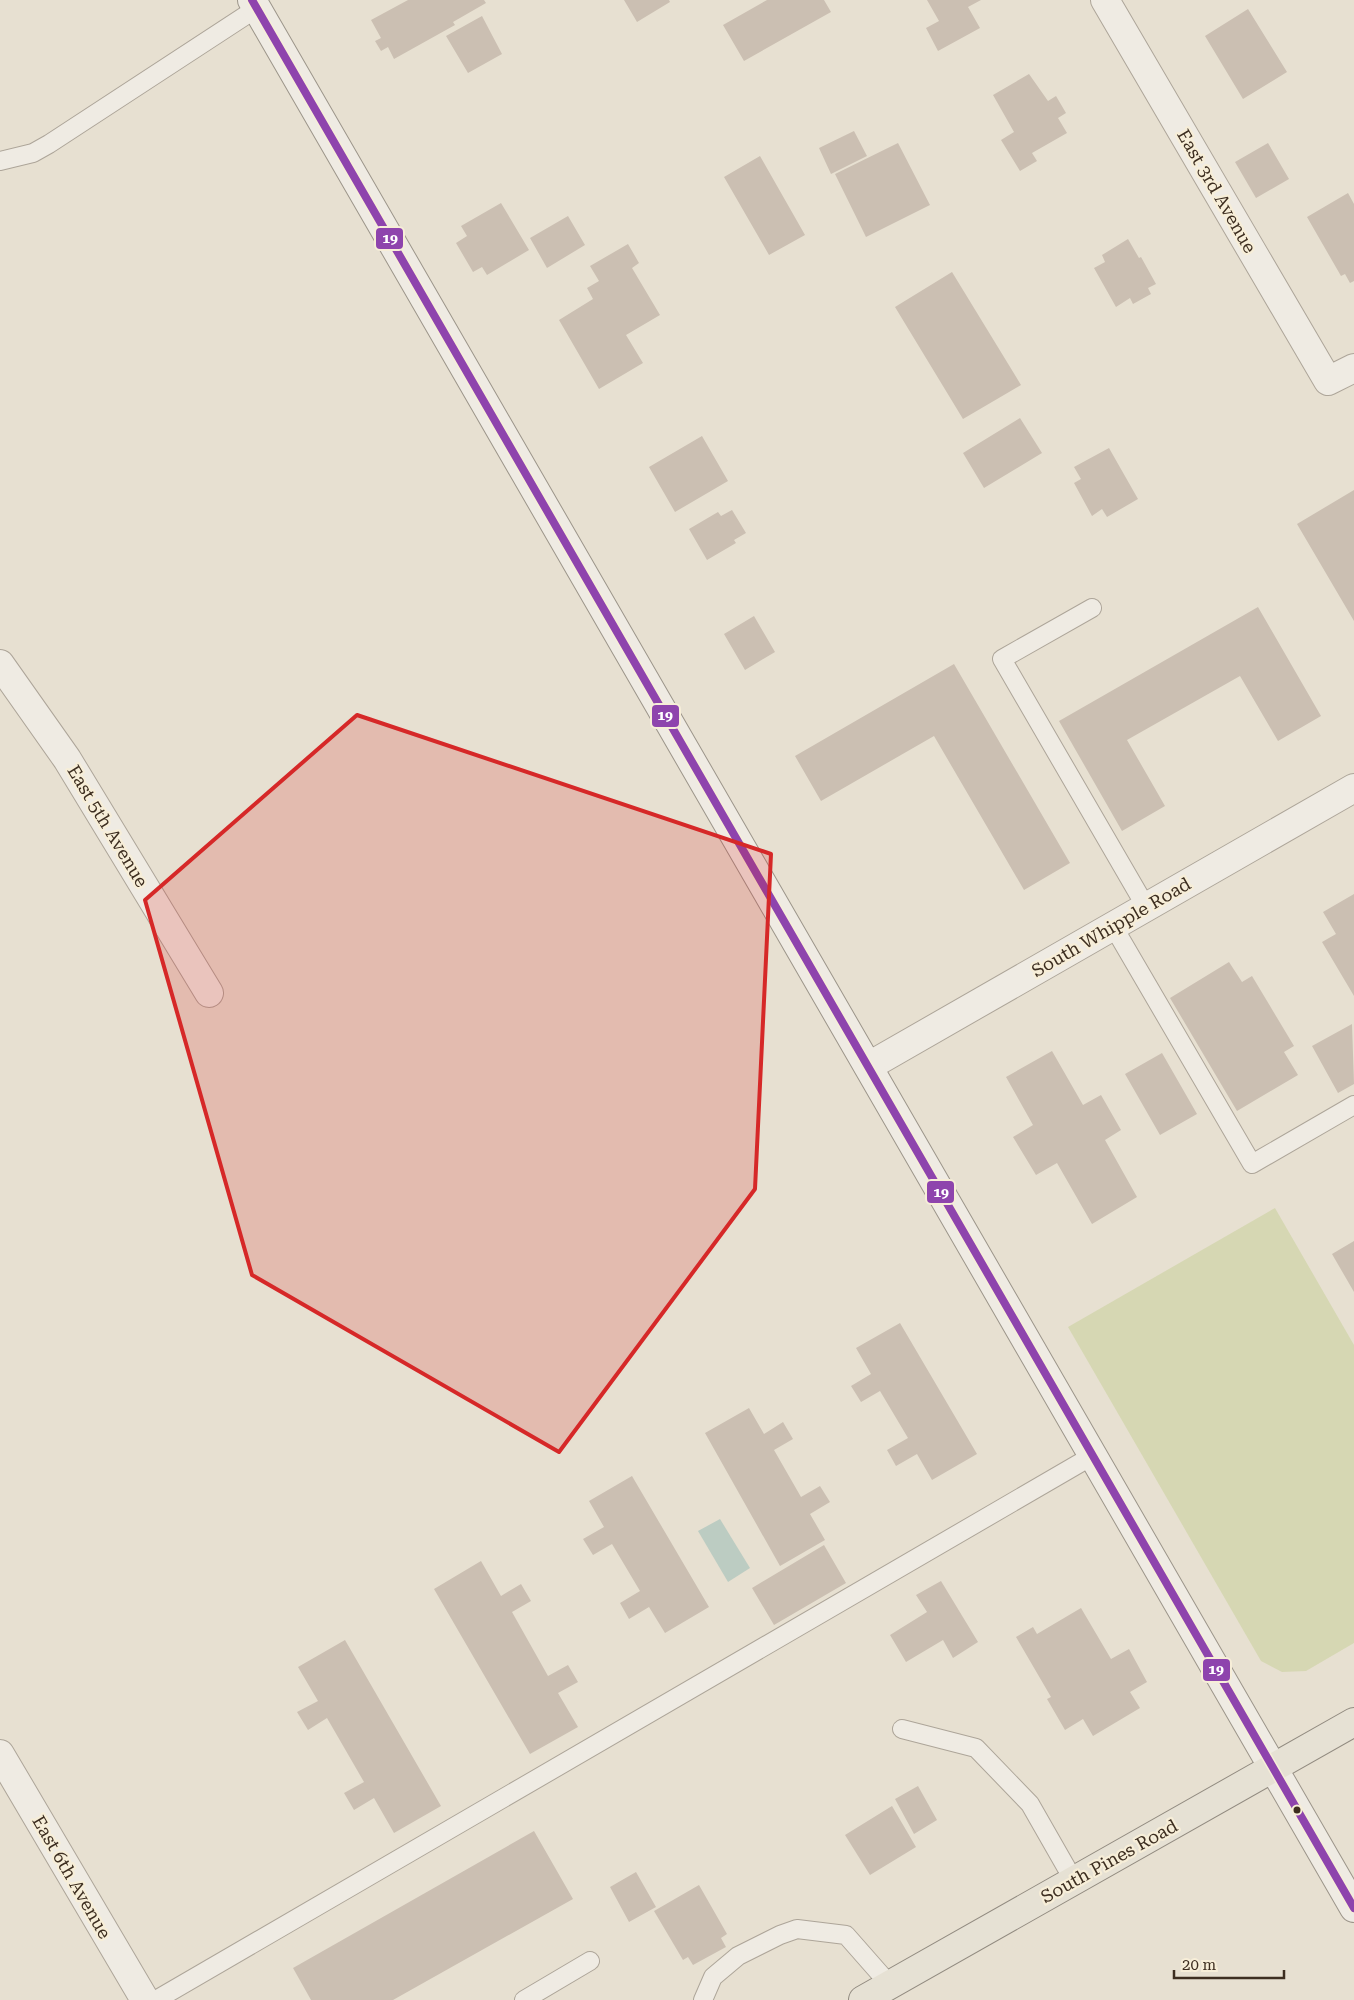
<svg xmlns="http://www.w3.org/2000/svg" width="1354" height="2000" font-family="'Roboto Serif',serif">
<rect width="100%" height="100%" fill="#e7e0d1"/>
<path fill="#d6d7b3" d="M1275,1208L1354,1345V1643L1306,1671L1282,1672L1261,1661L1068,1327Z"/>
<path fill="#bcccc2" d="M720,1519L750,1568L728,1582L698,1531Z"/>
<path fill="#cbbfb2" d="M408,0H484L486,3L453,22L455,25L394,59L388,47L381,51L375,41L381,38L371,20Z
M624,0H669L670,2L637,22Z
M767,0H824L831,12L744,61L723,25Z
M927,0H981L968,7L980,28L938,51L926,28L939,21Z
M1248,9L1287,72L1243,99L1205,36Z
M482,16L502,54L468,73L446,36Z
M1029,74L1048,101L1056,96L1066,113L1058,118L1067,133L1032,153L1037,161L1020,171L1001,140L1014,132L993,95Z
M854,131L867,156L831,174L819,148Z
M898,143L930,205L866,237L835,174Z
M1268,143L1289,179L1256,198L1235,162Z
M760,156L805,235L769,255L724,177Z
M1348,193L1354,204V281L1350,283L1345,274L1341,276L1307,217Z
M501,203L529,250L487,275L482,267L473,272L456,243L467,236L461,226Z
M568,216L585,245L547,268L530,238Z
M1128,239L1139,258L1141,257L1156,284L1148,288L1151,294L1133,304L1130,298L1116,307L1094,268L1105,262L1102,255Z
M628,244L639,263L632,268L660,315L626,335L643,363L599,389L559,320L593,299L587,288L599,281L590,266Z
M952,272L1021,385L963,419L895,307Z
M1020,418L1042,453L984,488L963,453Z
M702,436L728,481L675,512L649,467Z
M1109,448L1138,499L1107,517L1102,509L1092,516L1074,483L1081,479L1074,467Z
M1354,490V621L1297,524Z
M732,510L746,533L734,540L736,543L707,560L689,529L718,512L721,516Z
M1258,607L1321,716L1278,741L1240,676L1127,740L1165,806L1122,831L1059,721Z
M754,616L775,652L745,670L724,634Z
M954,664L1070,863L1024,890L934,736L821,801L795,756Z
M1354,894V996L1322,942L1336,934L1323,912Z
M1229,962L1242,982L1252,976L1294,1046L1284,1052L1298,1075L1237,1111L1170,998Z
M1352,1024L1354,1084L1338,1093L1312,1046Z
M1052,1051L1083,1105L1101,1095L1121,1130L1105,1140L1137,1197L1092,1224L1057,1163L1036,1175L1013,1137L1033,1125L1006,1077Z
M1162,1053L1197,1114L1160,1135L1125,1074Z
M1354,1241V1292L1332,1254Z
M900,1323L977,1454L932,1480L917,1454L896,1466L887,1450L908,1438L880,1391L861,1402L851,1386L871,1374L856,1348Z
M749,1408L764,1434L783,1422L793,1439L774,1450L801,1497L820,1486L830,1502L810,1514L825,1540L780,1566L705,1433Z
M632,1476L709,1607L665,1633L649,1607L629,1619L620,1603L640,1591L612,1544L593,1555L583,1539L604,1527L589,1501Z
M824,1545L846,1583L774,1625L752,1588Z
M481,1561L501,1596L521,1584L531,1601L512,1612L548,1676L568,1665L578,1682L558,1693L578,1727L530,1754L434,1589Z
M941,1581L978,1642L953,1658L943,1640L906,1662L890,1635L927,1612L916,1595Z
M1081,1608L1111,1659L1129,1649L1147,1682L1130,1692L1140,1708L1093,1736L1083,1719L1065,1730L1047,1699L1051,1697L1016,1637L1033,1627L1037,1634Z
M345,1640L441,1806L394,1833L374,1798L354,1810L344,1793L364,1782L327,1718L308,1730L297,1712L318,1701L298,1667Z
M918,1786L937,1820L914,1834L895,1799Z
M892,1806L916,1847L870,1875L845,1835Z
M534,1831L573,1899L393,2000H311L293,1968Z
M636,1872L656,1907L629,1922L610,1887Z
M699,1885L727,1934L721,1938L726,1947L693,1965L688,1957L683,1960L654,1911Z"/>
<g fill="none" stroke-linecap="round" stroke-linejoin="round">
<g stroke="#ada599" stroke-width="20">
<path id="lane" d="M0,161L33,153L49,144L257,8
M1092,608L1002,659L1146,907
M1113,926L1252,1164L1354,1105
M902,1729L976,1748L1030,1804L1074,1881
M156,2000L1092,1456
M524,2000L590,1961
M703,2000L713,1977L738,1956L780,1935L797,1929L846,1935L890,1985"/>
</g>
<g stroke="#ada599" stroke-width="30">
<path id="street" d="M1105,0L1328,381L1354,368
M0,664L67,759L209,993
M869,1066L1354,788
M0,1754L145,2000"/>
</g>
<g stroke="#9c958a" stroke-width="30">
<path id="secondary" d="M252,0L1354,1908"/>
</g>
<g stroke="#928b80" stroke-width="30">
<path id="primary" d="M863,2000L1354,1722"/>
</g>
<use href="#lane" stroke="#efebe3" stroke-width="18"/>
<use href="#street" stroke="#efebe3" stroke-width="28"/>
<use href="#secondary" stroke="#efebe3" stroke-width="28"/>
<use href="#primary" stroke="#e6e1d4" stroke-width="28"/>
<g stroke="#f7eed8" stroke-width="11">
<path id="bus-1" d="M252,0L1354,1908"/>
</g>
<use href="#bus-1" stroke="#8e44ad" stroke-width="8"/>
</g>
<path fill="#d62828" fill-opacity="0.2" stroke="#d62828" stroke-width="4" stroke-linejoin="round" d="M357,715L771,854L755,1189L559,1452L252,1275L145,900Z"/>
<circle fill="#3d2e20" stroke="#f7eed8" stroke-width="2" cx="1297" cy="1810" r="4.5"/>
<g text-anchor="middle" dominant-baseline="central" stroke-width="4.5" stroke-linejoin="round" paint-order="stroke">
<g font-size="18" fill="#3d2e20" stroke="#f7eed8">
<text transform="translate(1217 191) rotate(60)">East 3rd Avenue</text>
<text transform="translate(108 826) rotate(59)">East 5th Avenue</text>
<text transform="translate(1111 927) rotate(-30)">South Whipple Road</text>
<text transform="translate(1109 1861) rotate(-29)">South Pines Road</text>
<text transform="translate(72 1877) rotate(60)">East 6th Avenue</text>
</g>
</g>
<g stroke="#f7eed8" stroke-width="2">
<rect x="375" y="227" width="29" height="23" rx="5" fill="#8e44ad"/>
<rect x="651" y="704" width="29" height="24" rx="5" fill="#8e44ad"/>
<rect x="926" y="1180" width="29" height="24" rx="5" fill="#8e44ad"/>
<rect x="1202" y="1658" width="29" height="24" rx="5" fill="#8e44ad"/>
</g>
<g font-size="14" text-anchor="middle" font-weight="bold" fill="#fff">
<text x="390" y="243">19</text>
<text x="665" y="720">19</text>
<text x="941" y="1197">19</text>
<text x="1216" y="1674">19</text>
</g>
<path d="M1174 1970v8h110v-8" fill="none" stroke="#3d2e20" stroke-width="2.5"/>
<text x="1182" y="1970" font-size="15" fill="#3d2e20" stroke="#f7eed8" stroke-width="4" paint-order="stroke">20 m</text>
</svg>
